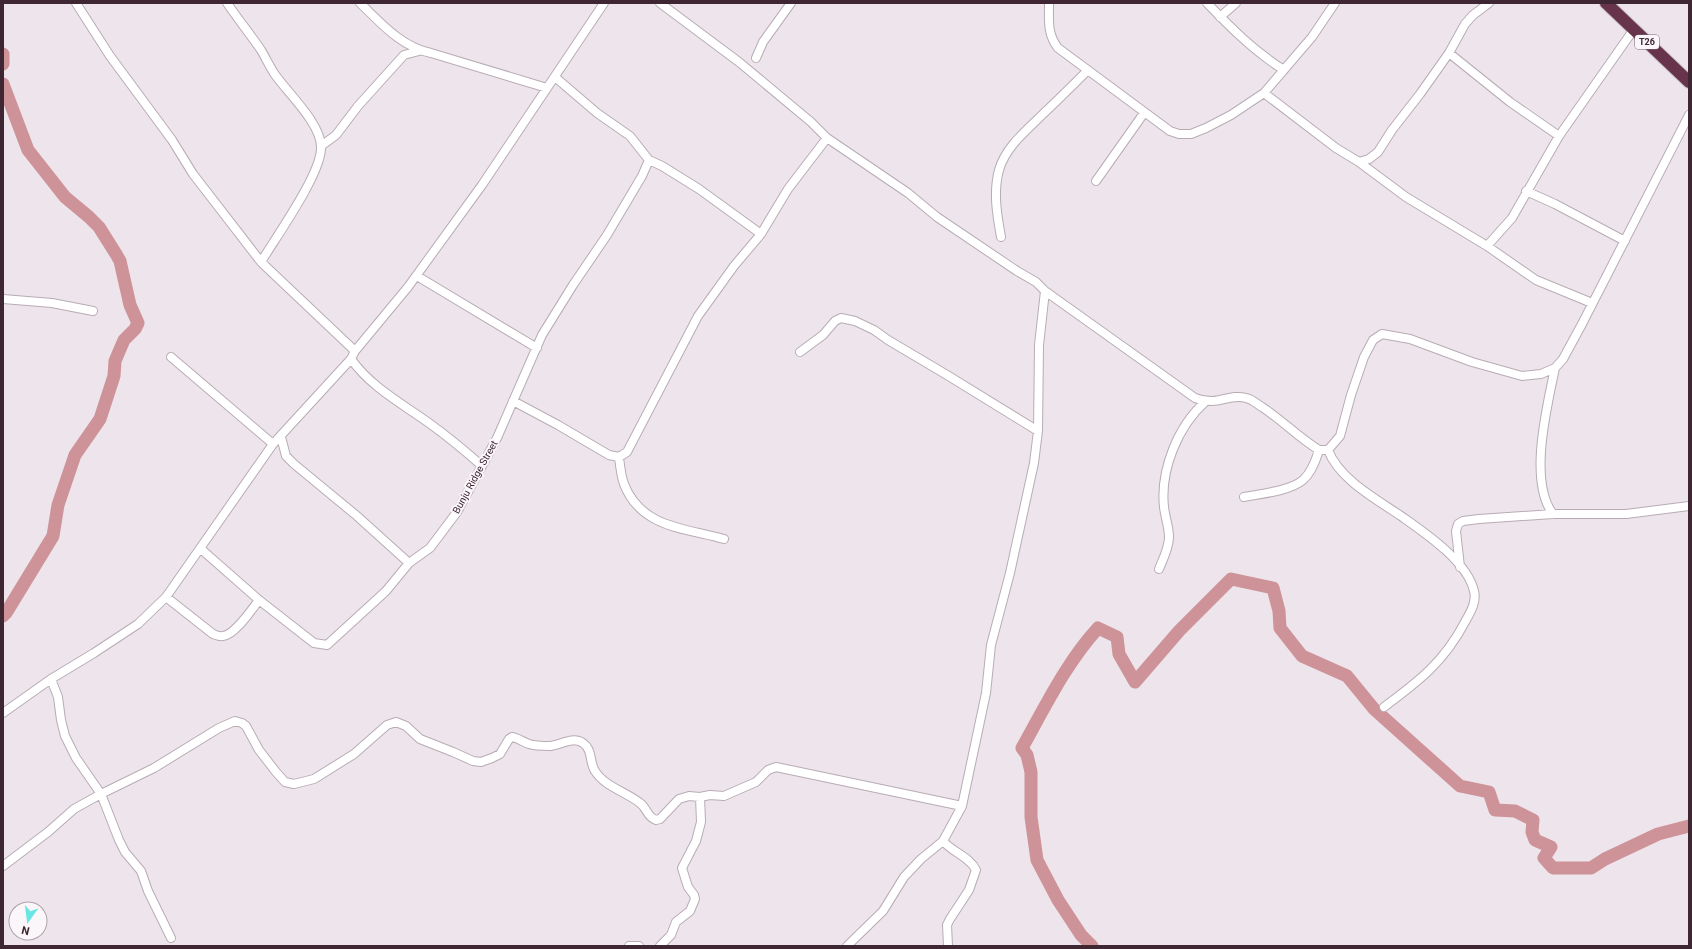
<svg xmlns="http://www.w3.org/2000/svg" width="1692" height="949" font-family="Roboto,sans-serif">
<rect width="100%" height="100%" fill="#ede5eb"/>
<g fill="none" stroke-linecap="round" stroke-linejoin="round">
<path stroke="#cd9398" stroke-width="13" d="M3,54V64
M3,84L28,150L65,197L89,217L99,227L116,254L120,261L130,305L138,323L135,329L124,340L115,361L114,376L100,419L75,455L58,505L53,536L6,613L3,616
M1092,946L1081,935L1058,900L1037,860L1031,817V772L1027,755L1022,748C1045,707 1066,663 1098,628L1117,637L1119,654L1135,682L1179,631L1231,579L1273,588L1279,611L1280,628L1302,656L1347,676L1374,709L1460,786L1489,792L1495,810L1515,811L1533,820L1532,832L1535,840L1551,847L1544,858L1553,868H1591L1605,859L1658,834L1689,826"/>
<g stroke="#b8acb4" stroke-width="10">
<path id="minor" d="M76,3L110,56L172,140L193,174L261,262L355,351
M227,3C238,19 250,34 261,50C266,58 270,68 276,76C289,94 321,124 321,147C322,173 276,237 261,262
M360,3C381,23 401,47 431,53L547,88
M660,3L739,62L811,122L827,138L908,193L937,217L1017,271L1036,282L1045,291L1195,398C1218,407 1228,393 1246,398C1252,399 1257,404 1262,407C1282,420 1299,438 1319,450H1328L1340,436L1351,395L1364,357L1373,340L1382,334L1410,339L1472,362L1522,376L1541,374L1555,368L1563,359L1582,324L1689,115
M1049,3C1049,20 1047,34 1058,48L1170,131L1179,134H1191L1206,128L1231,115L1264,93L1312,37L1335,3
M1207,3C1231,28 1255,52 1284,70
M1220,17L1236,3
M1449,53L1510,102L1559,136
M756,58L763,42L791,3
M555,77L597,113L630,136L649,160L662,166L699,189L761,234
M1264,93L1336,148L1359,162L1406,197L1487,246L1536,280L1592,303
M321,146L336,135L358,106L404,55L419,51
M1359,162L1369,159L1378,152L1392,130L1420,94L1449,53L1465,24L1473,15L1489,3
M1096,181L1144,113
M1526,191L1555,204L1625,241
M1001,237C997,215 993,192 999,170C1006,146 1027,130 1044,113C1059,99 1074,84 1088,70
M1487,246L1512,218L1559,136L1634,29
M417,276L537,348
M3,299L52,303L93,311
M800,352L823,335L835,321L841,318L855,321L874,330L888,340L947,375L1038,431
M171,357L273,444
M351,359C371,387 401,403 429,423C447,436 464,450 481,465
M513,401L558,425L609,455L619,457L627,452L698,316L734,266L761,234L788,189L827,138
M281,437L286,456L294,464L357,516L409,563
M1328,450C1339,479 1376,499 1401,516C1425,533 1467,561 1474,591C1477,602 1470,613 1465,622C1444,662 1419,681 1384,707
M619,457C620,466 621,476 624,484C641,528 685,528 724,539
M1244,497C1260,494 1290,491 1303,480C1311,473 1316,460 1319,450
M1553,514C1528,481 1547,407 1555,368
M201,549L259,600L314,643L327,645L386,591L409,563L430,548L457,512L497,438L542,335L573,285L607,235L642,176L649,160
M1460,567L1456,531L1458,524L1463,521L1479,519L1553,514H1626L1689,506
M1159,569C1163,559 1169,548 1169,537C1169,527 1165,517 1164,507C1160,470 1178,426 1205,402
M166,597L213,634C216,635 220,637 223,636C235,635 252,609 259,600
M51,679L58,697L61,720L65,736L76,758L101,794L119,840L125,852L141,871L148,891L171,938
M3,713L51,679L94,653L138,624L166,597L273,444L351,359L355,351L408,287L482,185L604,3
M943,841C952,852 970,857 976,870L969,890L950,919L947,925L948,946
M3,866L48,832L74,809L101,794L154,768L219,728L235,721L242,723L246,726L259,750L276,772L285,782L294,784L314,779L354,754L387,725L396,722L406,726L420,739L453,752L473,761L481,762L492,758L500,754L509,739L512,737C518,738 523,742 529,744C535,746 543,746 550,746C561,745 572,736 583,743C593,750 589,762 595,771C604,786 626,792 640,803C647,808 647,817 656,820L660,819L679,799L689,796L700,797L710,795L724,796L756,782L768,770L776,767L962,806
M629,946H639
M660,946L671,935L676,922L690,911L695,899L694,895L688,887L682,868L696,841L701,822L700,797
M847,946L883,911L904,877L921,859L943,841L962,806L986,693L991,645L1010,573L1034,463L1038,431L1039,345L1045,291"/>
</g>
<g stroke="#c9c2c6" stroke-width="14">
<path id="highway" d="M1606,3L1689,82"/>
</g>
<use href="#minor" stroke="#fff" stroke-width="8"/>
<use href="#highway" stroke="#67344c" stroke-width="12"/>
</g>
<g text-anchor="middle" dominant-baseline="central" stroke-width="4" stroke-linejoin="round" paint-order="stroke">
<rect fill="#faf6f9" stroke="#76646e" stroke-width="1" x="1635" y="35" width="24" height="14" rx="3"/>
<g font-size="9" font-weight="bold" fill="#3e2632">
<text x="1647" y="42">T26</text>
</g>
<g font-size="10" fill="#3e2632" stroke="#faf6f9">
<text transform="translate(475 477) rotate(-61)">Bunju Ridge Street</text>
</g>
</g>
<rect width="1692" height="949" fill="none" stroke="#3e2632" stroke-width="8"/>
<g transform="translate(28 921) rotate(194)"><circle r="19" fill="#faf6f9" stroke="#afa3a9"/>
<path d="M0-3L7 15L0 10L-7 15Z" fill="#6ae6e5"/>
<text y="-6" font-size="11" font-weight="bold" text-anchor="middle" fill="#3e2632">N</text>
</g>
</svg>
